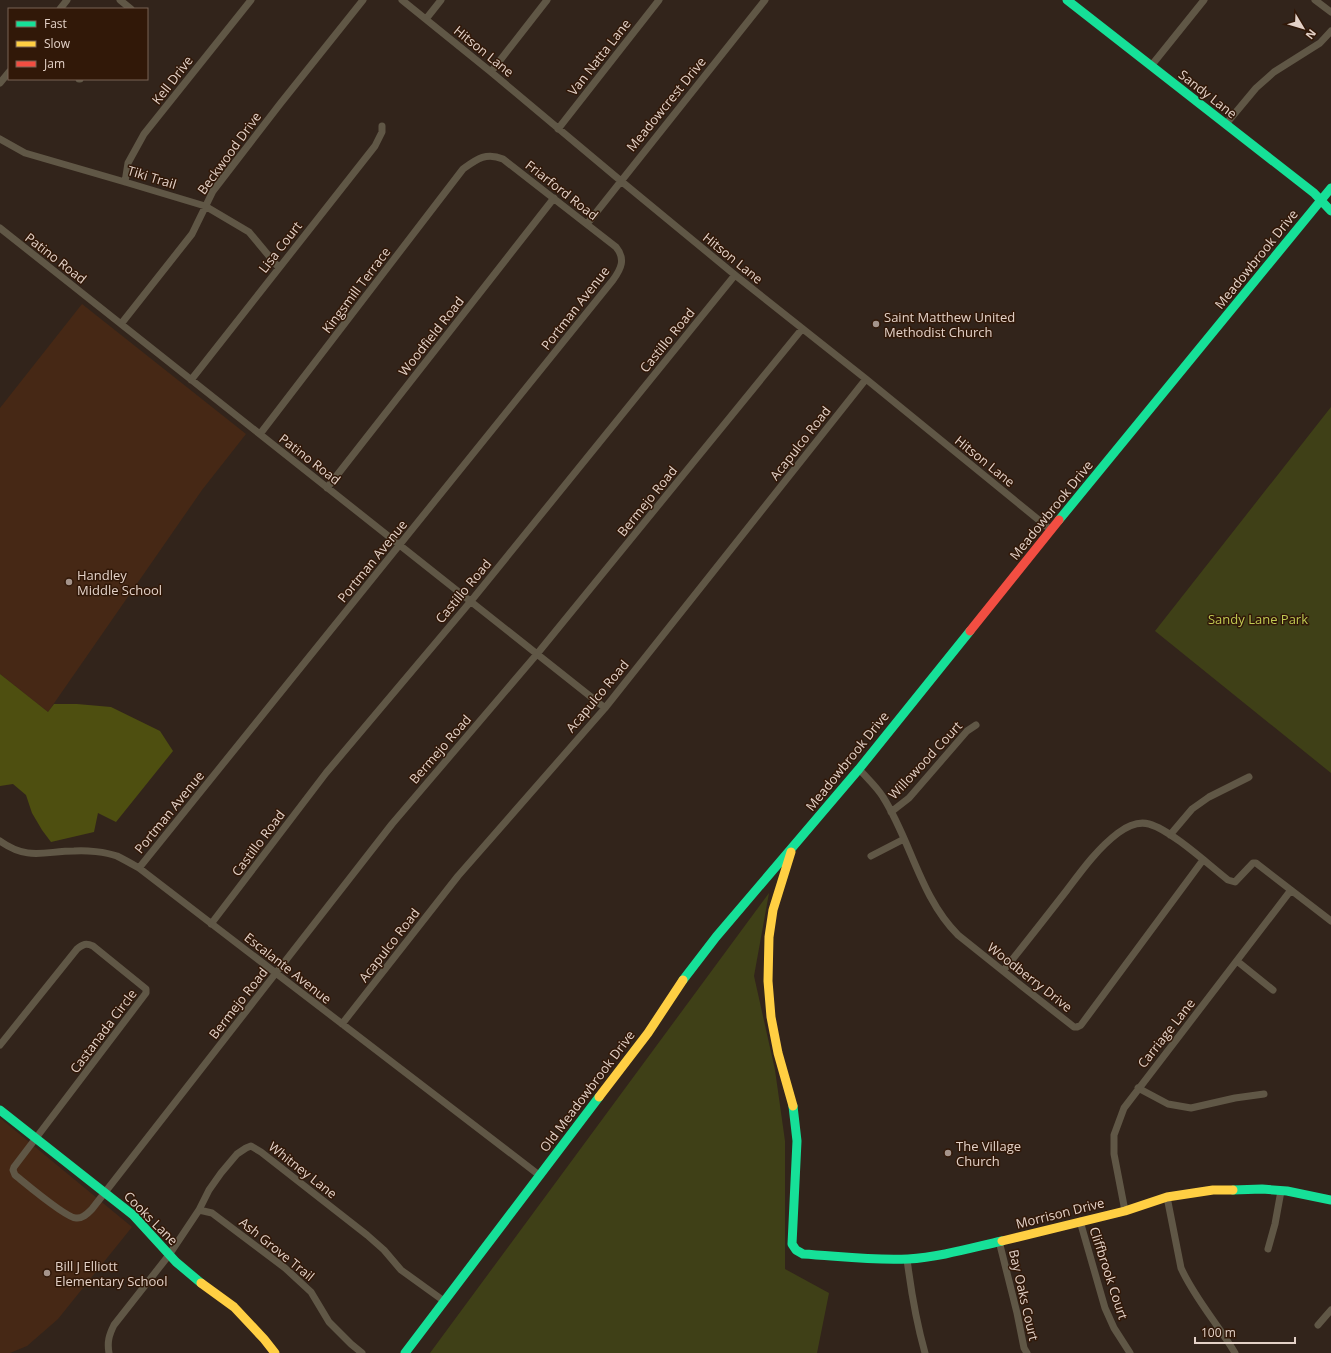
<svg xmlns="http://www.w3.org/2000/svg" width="1331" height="1353" font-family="'Open Sans',sans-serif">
<rect width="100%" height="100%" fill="#32241b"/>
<path fill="#462815" d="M82,304L246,434L202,490L48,712L0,674V408Z
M0,1118L132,1227L58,1319L27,1346L10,1353H0Z"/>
<path fill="#3f4017" d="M1331,407V773L1155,631Z
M769,893L754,976L775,1070L785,1141V1269L829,1293L817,1353H430Z"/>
<path fill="#4e4f10" d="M0,674L48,712L54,704H77L111,707L160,731L173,751L116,822L98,813L94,832L51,842L42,830L32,813L26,795L13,784L0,786Z"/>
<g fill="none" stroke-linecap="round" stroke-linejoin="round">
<path stroke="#605746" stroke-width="7" d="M120,0L131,9
M402,0L491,72L621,181L735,275L866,379L1051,530
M1315,0L1331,12
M60,9L67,0
M426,19L441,0
M1151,66L1204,0
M491,72L547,0
M79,79H80
M0,83L9,72
M1226,124L1256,88L1274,72L1320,43L1331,31
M558,129L659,0
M0,139L25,153L125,182L205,206L249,232L279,268
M125,182L128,163L144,134L251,0
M587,224L765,0
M0,228L605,708
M121,324L192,234L213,191L280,104L363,0
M191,380L375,146L382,132V126
M327,488L554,198
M859,769C867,778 877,787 883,797C911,841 920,897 958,935L1023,987L1074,1027H1077L1081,1025L1203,860
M891,812L909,798L967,731L976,725
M1170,835L1192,809L1209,797L1249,777
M0,841C28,861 45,851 74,851C86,850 106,852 117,856C125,860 132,864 139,868L539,1175
M871,856L904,839
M139,868L613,280C621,269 626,259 616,247L503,159C486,152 477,159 463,169L260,434
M211,924L326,773L471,601L735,275
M1237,961L1273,990
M1003,971C1025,944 1046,917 1067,890C1082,870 1098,848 1118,833C1126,827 1138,821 1149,824C1171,830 1209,865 1228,880L1235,882L1253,863H1256L1331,921
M342,1024L458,876L605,708L866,379
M0,1045L77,949C83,944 86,943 93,946L146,989V993L14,1167L13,1170L15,1175C25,1183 66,1218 76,1218C83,1219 88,1213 92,1209L392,824L537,654L802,329
M1138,1088L1168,1104L1191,1108L1235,1098L1264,1094
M1167,1197L1181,1268C1195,1299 1218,1324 1235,1353
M199,1210L212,1213L285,1268L311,1292L329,1322L351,1344L362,1353
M1125,1211L1114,1154V1135L1124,1108L1291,890
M1080,1221L1105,1308L1114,1328L1130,1353
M999,1241L1017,1313L1024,1348L1027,1353
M1268,1249L1275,1224L1281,1191
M907,1259C911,1291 916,1321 925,1353
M1318,1325L1331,1310
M109,1353C107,1342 109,1335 114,1325L169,1255L199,1210L209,1190L221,1173L237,1154L246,1148L251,1146L261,1152L367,1235L384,1250L401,1270L444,1301"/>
<path stroke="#16e098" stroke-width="9" d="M1067,0L1314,193L1331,211
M1059,520L1331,188
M683,980L716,937L859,769L970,631
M793,1106L797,1141L792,1244L796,1250L803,1254C838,1256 873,1261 908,1259C940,1257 971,1248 1002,1241
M0,1110L133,1215L176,1262L201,1283
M1233,1190L1262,1189L1287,1191L1331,1200
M405,1353L599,1097"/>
<path stroke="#ffcf43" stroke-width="9" d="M791,852L773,910L769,937L768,981L771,1017L778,1053L793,1106
M599,1097L648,1033L683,980
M1002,1241L1125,1211L1167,1197L1213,1190H1233
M201,1283L234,1307L264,1339L275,1353"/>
<path stroke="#f24e42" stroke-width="9" d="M970,631L1059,520"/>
</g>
<g fill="#a5948b" stroke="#311808" stroke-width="1.5">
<circle cx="876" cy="324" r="4"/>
<circle cx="69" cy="582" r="4"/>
<circle cx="948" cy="1153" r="4"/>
<circle cx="47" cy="1273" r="4"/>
</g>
<g text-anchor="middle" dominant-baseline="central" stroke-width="3" stroke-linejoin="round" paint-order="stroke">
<g font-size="13" fill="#e3d1c7" stroke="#311808">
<text transform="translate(484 51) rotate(39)">Hitson Lane</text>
<text transform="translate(599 57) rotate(-52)">Van Natta Lane</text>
<text transform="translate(172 80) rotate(-52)">Kell Drive</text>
<text transform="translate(1208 94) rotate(38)">Sandy Lane</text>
<text transform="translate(666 104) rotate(-51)">Meadowcrest Drive</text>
<text transform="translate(229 153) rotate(-54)">Beckwood Drive</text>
<text transform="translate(152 177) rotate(17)">Tiki Trail</text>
<text transform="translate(562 190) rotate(38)">Friarford Road</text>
<text transform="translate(280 247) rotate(-52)">Lisa Court</text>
<text transform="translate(56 258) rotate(38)">Patino Road</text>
<text transform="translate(733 258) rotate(39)">Hitson Lane</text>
<text transform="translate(1256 259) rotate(-51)">Meadowbrook Drive</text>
<text transform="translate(356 290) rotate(-53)">Kingsmill Terrace</text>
<text transform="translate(575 308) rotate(-52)">Portman Avenue</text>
<text transform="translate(431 336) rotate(-52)">Woodfield Road</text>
<text transform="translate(667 340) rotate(-51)">Castillo Road</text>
<text transform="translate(800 443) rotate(-52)">Acapulco Road</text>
<text transform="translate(310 459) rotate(38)">Patino Road</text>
<text transform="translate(985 461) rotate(39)">Hitson Lane</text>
<text transform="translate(647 501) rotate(-51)">Bermejo Road</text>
<text transform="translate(1051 510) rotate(-51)">Meadowbrook Drive</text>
<text transform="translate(372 561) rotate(-51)">Portman Avenue</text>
<text transform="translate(463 591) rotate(-50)">Castillo Road</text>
<text transform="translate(597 696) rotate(-50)">Acapulco Road</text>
<text transform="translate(440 749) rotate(-49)">Bermejo Road</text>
<text transform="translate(925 760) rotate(-47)">Willowood Court</text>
<text transform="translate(847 761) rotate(-51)">Meadowbrook Drive</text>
<text transform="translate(169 812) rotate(-51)">Portman Avenue</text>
<text transform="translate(258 843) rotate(-53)">Castillo Road</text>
<text transform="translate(389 945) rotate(-52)">Acapulco Road</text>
<text transform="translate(288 968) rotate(38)">Escalante Avenue</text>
<text transform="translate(1030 977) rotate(38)">Woodberry Drive</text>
<text transform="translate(238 1003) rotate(-52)">Bermejo Road</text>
<text transform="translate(103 1031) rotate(-53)">Castanada Circle</text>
<text transform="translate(1166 1033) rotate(-52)">Carriage Lane</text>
<text transform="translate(587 1091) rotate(-53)">Old Meadowbrook Drive</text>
<text transform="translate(303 1170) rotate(38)">Whitney Lane</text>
<text transform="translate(1060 1213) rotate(-14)">Morrison Drive</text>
<text transform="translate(151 1218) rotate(45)">Cooks Lane</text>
<text transform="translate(277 1249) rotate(39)">Ash Grove Trail</text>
<text transform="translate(1109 1273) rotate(72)">Cliffbrook Court</text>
<text transform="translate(1024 1295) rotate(77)">Bay Oaks Court</text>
</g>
<g font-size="13" fill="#e3d1c7" stroke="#311808" text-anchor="start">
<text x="884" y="317">Saint Matthew United<tspan x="884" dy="15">Methodist Church</tspan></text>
<text x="77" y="575">Handley<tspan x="77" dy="15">Middle School</tspan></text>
<text x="956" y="1146">The Village<tspan x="956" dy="15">Church</tspan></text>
<text x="55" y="1266">Bill J Elliott<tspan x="55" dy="15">Elementary School</tspan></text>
</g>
<g font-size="13" fill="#c0ca52" stroke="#311808">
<text x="1258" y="619">Sandy Lane Park</text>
</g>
</g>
<rect x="8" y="8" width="140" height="72" fill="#311808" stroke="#786254"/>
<rect x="16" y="21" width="20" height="6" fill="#16e098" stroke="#786254"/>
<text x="44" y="28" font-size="12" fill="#e3d1c7">Fast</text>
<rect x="16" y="41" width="20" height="6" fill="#ffcf43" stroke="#786254"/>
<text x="44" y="48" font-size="12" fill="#e3d1c7">Slow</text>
<rect x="16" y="61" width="20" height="6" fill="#f24e42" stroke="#786254"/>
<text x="44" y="68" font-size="12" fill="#e3d1c7">Jam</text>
<g transform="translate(1303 28) rotate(128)" stroke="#311808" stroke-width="3" paint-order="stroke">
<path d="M0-3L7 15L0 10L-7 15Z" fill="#e3d1c7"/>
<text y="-6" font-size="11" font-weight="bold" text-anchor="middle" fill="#e3d1c7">N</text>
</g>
<path d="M1195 1337v6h100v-6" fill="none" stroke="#e3d1c7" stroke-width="2"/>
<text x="1201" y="1337" font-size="12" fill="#e3d1c7" stroke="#311808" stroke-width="3" paint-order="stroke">100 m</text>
</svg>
